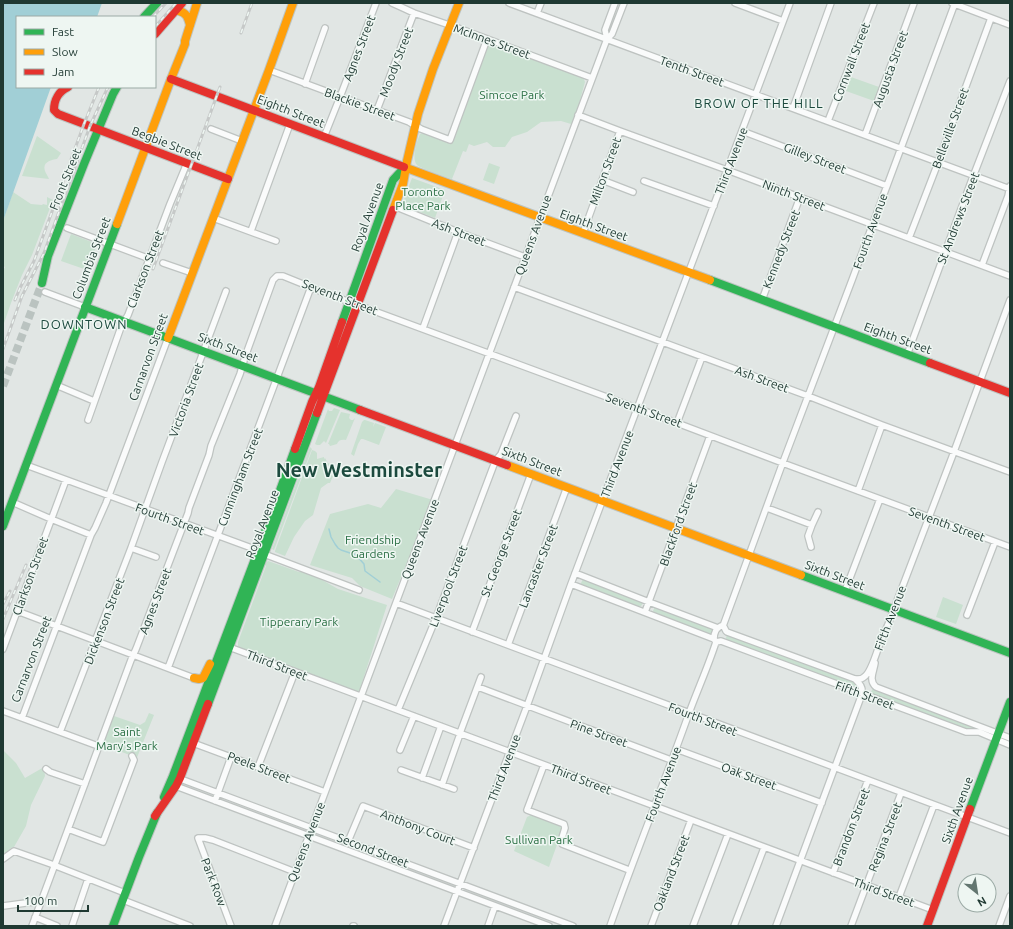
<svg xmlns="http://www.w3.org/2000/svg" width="1013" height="929" font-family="Ubuntu,sans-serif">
<rect width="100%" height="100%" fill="#e1e6e4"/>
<path fill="#c9e0d0" d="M490,43L583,77L585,82L579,104C580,111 575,119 571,124L561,121L541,122L527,132L512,137L505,147H493L487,142L474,146L469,144L466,152L463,151L452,179C446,177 420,168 417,165C411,158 417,141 420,134L423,133L451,144L487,46Z
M851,77L879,87L874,101L846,91Z
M37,136L61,153L57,159C51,160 42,162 45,171C46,174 48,176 49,179L22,176Z
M489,163L500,167L494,184L483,180Z
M412,178L445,190L435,218L402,205Z
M13,192L31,204L42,205L43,204L47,205V197L53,200L32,255L22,275L11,303L3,326V268L4,269L5,267L3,266V221Z
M71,234L97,244L87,270L61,261Z
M334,408L340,410L326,443L324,441L320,445H317L315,444L328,409L329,411H332Z
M341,412L350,414L349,418L351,420H353L355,418L346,440C342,439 338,440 337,444L330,446L329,444H328Z
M364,420H365L374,423L373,427L375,423L386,427L379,445L363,439H361L358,444L354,456L351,454L362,422Z
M310,447L312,449L311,451L274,550L272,549Z
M312,450L315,451L317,453V459L324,457V459L325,458L328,463L331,464L326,467L325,469L328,473L333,476L330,483H328L321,488L313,515L305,521L294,537L285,556L275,552V551Z
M396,489L433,500L392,599L360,586L352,578L310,565L330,514L368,504L381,508Z
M268,561L271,562L299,572H306L310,573L338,589L387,605L360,689L359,691H356L240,648L238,646V642L266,566L265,564Z
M583,579H585L642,601L643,603L641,606L637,607L580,585Z
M943,597L963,605L956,624L936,617Z
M655,606L714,629L712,634H710L654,613L653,611Z
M727,635L854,680L859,685L857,689L727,641L726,638Z
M873,688L990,733L976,729L966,730L870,694Z
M149,713L154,715L136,760L134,755L132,756L102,744L108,728L110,726L114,716L140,725L145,722Z
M3,750L16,763L25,778L44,767L45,776L31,805L26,826L14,847L11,848L3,855Z
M531,815H533L561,824L563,828L549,867L514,851L527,817Z"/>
<path fill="#a1cfd6" d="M3,3H102L97,17H17V87H51L3,221Z"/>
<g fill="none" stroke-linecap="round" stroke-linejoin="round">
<path stroke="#a1cfd6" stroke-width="1.5" d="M329,529L331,537L335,544L338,548L341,550L356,555L364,564L365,571L380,582"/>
<path stroke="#bac3c0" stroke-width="8" stroke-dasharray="8 4" stroke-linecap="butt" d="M3,386L42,283"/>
<g stroke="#bec3c1" stroke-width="8">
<path id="street" d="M392,3L401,7L414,13L458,28L592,78
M509,3L1010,189
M735,3L783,21
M952,3L1010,25
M537,13L541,3
M607,39L605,30L615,3
M269,70L409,122L421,129L450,140L487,39
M305,84L325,28
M793,108L831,3
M377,110L414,13
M578,115L620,131L727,170L1010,276
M828,121L874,3
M211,129L242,141
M742,131L887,186
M865,135L914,3
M324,137L340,97L376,3
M602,180L633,192
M644,181L714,206
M394,206L458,232L525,257
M213,218L276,241
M67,228L150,259
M251,231L290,124
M583,233L620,131
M909,238L936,168L991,18
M163,263L192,273
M982,265L1008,196L1010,186
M514,287L808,396L882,425L1010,472
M45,292L85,307
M762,300L800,197
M423,328L458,232
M907,355L971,182L1010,81
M56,385L94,401
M88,420L121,327L128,315L170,204L187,163
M677,423L702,357
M26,465L249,547L264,554L359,590
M858,491L882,425
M12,502L51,519L91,535
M767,508L812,525L818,512
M811,547L808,536L812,525
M131,548L156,557
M575,573L649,602L718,628
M571,584L714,639L716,642L721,641L966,732H979L1010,745
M845,591L880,499
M396,603L1010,833
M17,611L194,678
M645,612L710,436
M967,615L995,542
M723,626L783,462L852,280L901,148L955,3
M472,632L531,474
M714,639C714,633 716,628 721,626L724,627L726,631L727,632L855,679C858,679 861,680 864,677C871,673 877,651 880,643C886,629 892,616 897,601L952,457L1010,300
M508,645L567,487
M229,647L933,910
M3,649L66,480
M875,663C874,671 868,680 876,687L1010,738
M168,668L311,287
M478,687L671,760
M398,710L436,618L493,467L496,460L501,454L516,416
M3,711L98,746
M22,718L91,535L95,528L106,503L168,338
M60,732L131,548L162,462L226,291
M460,733L481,677
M193,743L325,792
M676,749L822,803
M400,750L414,716
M544,765L527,810L564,824L565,828L561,841L562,844L629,870
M258,767L295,672
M46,769L50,772L85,784
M401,770L454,789
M178,778L573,926
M422,778L441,726
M173,785L549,926
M442,785L460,734
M215,801L231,757
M68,829L103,842L134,760L132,756
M347,844L363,806L474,848
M3,859L14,851L51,864L125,893
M833,873L868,780
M899,897L934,805
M123,900L190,926
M3,906L41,901
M35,917L57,926
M32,926L131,660L136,649L188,513L189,508L209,455L211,446L240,374L245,357L273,280L277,276H283L320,291L677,423L788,465L1010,547
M72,926L88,879
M231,926L198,838H205L213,840L295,872
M275,926L607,39L612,34L624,3
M353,926H354
M444,926L527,706L571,584L790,3
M488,926L495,906
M610,926C635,855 663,786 688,716C697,691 708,667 716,642
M651,926L691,820
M693,926L728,834
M734,926L764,848
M776,926L862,694C863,687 860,684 855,679
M851,926L901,793
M999,926L1010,896"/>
</g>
<g stroke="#bdc4c1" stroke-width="10">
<path id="fast" d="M144,17L157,3
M710,280L930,363
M42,283L48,256L84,164L113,94L117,87
M85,307L360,410
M342,322L393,180L405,167
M3,526L117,224
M801,575L1010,653
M208,704L317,413
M164,797L173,776L258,551L295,449
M970,809L1010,702
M113,926L139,857L157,813"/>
</g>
<g stroke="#bdc4c1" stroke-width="10">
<path id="slow" d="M179,11C187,13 188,18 190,25
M404,167C506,205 608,242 710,280
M393,210L403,184L407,161L418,114L433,69L459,3
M117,224L171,79L185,44V41L197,3
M168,338L269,70L293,3
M507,465L801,575
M194,678L199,679L203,678L210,664"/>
</g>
<g stroke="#bdc4c1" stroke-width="10">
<path id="jam" d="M155,34L182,3
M171,79L404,167
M68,87C59,91 54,100 54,110L58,114L228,179
M930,363L1010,393
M360,410L507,465
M317,413L393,210
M295,449L312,402L319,387L342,322
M155,816L176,786L180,778L208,704
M927,926L970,809"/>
</g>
<use href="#street" stroke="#fafbfb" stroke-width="5.5"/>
<use href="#fast" stroke="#30b455" stroke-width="8"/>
<use href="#slow" stroke="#ff9f0a" stroke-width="8"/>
<use href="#jam" stroke="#e5322d" stroke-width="8"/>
<g stroke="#c6c9c8" stroke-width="3">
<path id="rail" d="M153,17L166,3
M155,27L176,3
M241,33L252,3
M153,269L220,87
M15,300L20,288L34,261L84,124L99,87
M3,349L22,296L44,253L90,126L108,87
M3,604L10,591
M3,619L26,565"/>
</g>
<use href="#rail" stroke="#eef6f2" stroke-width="1.5" stroke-dasharray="4.5" stroke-linecap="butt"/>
</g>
<g text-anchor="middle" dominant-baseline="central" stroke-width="3" stroke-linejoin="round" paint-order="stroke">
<g font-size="12" fill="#1f3932" stroke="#eef6f2">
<text transform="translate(492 41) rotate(20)">McInnes Street</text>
<text transform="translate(359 48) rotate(-69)">Agnes Street</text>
<text transform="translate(396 62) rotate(-69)">Moody Street</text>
<text transform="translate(851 62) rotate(-69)">Cornwall Street</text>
<text transform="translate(890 69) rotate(-70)">Augusta Street</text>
<text transform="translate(692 71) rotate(20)">Tenth Street</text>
<text transform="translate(360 104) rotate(20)">Blackie Street</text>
<text transform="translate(291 111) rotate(21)">Eighth Street</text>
<text transform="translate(950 128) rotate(-70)">Belleville Street</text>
<text transform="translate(167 143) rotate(21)">Begbie Street</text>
<text transform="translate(815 158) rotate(21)">Gilley Street</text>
<text transform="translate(731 161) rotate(-69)">Third Avenue</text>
<text transform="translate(605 171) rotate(-70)">Milton Street</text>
<text transform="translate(65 179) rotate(-68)">Front Street</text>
<text transform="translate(794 195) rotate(21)">Ninth Street</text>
<text transform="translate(367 217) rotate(-70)">Royal Avenue</text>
<text transform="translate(958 218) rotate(-69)">St Andrews Street</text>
<text transform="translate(594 225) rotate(20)">Eighth Street</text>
<text transform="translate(870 231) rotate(-70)">Fourth Avenue</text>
<text transform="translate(459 232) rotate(21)">Ash Street</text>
<text transform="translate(533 235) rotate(-70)">Queens Avenue</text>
<text transform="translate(781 249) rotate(-69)">Kennedy Street</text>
<text transform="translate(91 258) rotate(-69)">Columbia Street</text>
<text transform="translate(145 269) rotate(-69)">Clarkson Street</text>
<text transform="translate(340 297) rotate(21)">Seventh Street</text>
<text transform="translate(898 338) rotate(20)">Eighth Street</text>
<text transform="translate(228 347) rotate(21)">Sixth Street</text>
<text transform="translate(148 357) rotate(-70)">Carnarvon Street</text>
<text transform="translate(762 379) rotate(20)">Ash Street</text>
<text transform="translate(186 400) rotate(-70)">Victoria Street</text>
<text transform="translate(644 410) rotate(20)">Seventh Street</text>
<text transform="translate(532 461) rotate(21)">Sixth Street</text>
<text transform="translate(617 464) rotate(-69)">Third Avenue</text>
<text transform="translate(240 477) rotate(-69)">Cunningham Street</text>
<text transform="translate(170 519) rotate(20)">Fourth Street</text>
<text transform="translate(262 524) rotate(-69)">Royal Avenue</text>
<text transform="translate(678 524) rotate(-70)">Blackford Street</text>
<text transform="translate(947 524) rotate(20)">Seventh Street</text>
<text transform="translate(420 539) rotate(-69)">Queens Avenue</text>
<text transform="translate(501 553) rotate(-69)">St. George Street</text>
<text transform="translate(538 566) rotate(-69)">Lancaster Street</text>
<text transform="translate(835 575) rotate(21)">Sixth Street</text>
<text transform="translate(30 576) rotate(-70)">Clarkson Street</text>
<text transform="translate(448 586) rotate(-69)">Liverpool Street</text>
<text transform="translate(155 601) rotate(-69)">Agnes Street</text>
<text transform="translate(890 618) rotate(-69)">Fifth Avenue</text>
<text transform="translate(104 621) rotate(-69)">Dickenson Street</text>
<text transform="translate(31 659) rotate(-69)">Carnarvon Street</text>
<text transform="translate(277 665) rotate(21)">Third Street</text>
<text transform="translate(865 695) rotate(20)">Fifth Street</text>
<text transform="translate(703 719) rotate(21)">Fourth Street</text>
<text transform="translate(599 733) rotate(20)">Pine Street</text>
<text transform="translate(259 767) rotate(21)">Peele Street</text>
<text transform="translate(504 768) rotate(-69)">Third Avenue</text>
<text transform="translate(749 776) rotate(20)">Oak Street</text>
<text transform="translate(581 779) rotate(21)">Third Street</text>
<text transform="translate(663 784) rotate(-69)">Fourth Avenue</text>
<text transform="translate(957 810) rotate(-70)">Sixth Avenue</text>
<text transform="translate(418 827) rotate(21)">Anthony Court</text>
<text transform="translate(851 827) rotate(-69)">Brandon Street</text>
<text transform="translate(885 837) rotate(-69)">Regina Street</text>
<text transform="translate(306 842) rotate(-69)">Queens Avenue</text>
<text transform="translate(373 850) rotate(21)">Second Street</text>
<text transform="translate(671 873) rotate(-69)">Oakland Street</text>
<text transform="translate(214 882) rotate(69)">Park Row</text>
<text transform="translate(884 892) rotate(20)">Third Street</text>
</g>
<g font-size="12" fill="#2a6f44" stroke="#eef6f2">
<text x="512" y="94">Simcoe Park</text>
<text x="423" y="191">Toronto<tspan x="423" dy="14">Place Park</tspan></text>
<text x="373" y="539">Friendship<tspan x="373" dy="14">Gardens</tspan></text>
<text x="299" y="621">Tipperary Park</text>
<text x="127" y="731">Saint<tspan x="127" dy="14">Mary's Park</tspan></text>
<text x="539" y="839">Sullivan Park</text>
</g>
<g font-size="13" letter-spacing="1" fill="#1c4a3e" stroke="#eef6f2">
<text x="759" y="103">BROW OF THE HILL</text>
<text x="84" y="324">DOWNTOWN</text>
</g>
<g font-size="20" font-weight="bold" fill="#1c4a3e" stroke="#eef6f2">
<text x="359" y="469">New Westminster</text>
</g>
</g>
<rect width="1013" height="929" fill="none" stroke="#1f3932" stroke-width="8"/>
<rect x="16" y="16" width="140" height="72" fill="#eef6f2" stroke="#9baaa5"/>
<rect x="24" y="29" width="20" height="6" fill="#30b455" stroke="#9baaa5"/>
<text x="52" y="36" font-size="12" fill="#1f3932">Fast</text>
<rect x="24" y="49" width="20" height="6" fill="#ff9f0a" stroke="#9baaa5"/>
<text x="52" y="56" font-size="12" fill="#1f3932">Slow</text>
<rect x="24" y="69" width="20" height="6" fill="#e5322d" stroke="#9baaa5"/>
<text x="52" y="76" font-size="12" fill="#1f3932">Jam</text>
<g transform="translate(977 893) rotate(150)"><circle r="19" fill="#eef6f2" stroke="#9baaa5"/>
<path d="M0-3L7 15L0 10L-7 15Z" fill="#637670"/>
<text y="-6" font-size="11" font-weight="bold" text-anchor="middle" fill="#1f3932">N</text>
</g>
<path d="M18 905v6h70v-6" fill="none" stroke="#1f3932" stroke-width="2"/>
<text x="24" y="905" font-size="12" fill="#1f3932" stroke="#eef6f2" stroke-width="3" paint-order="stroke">100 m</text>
</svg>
